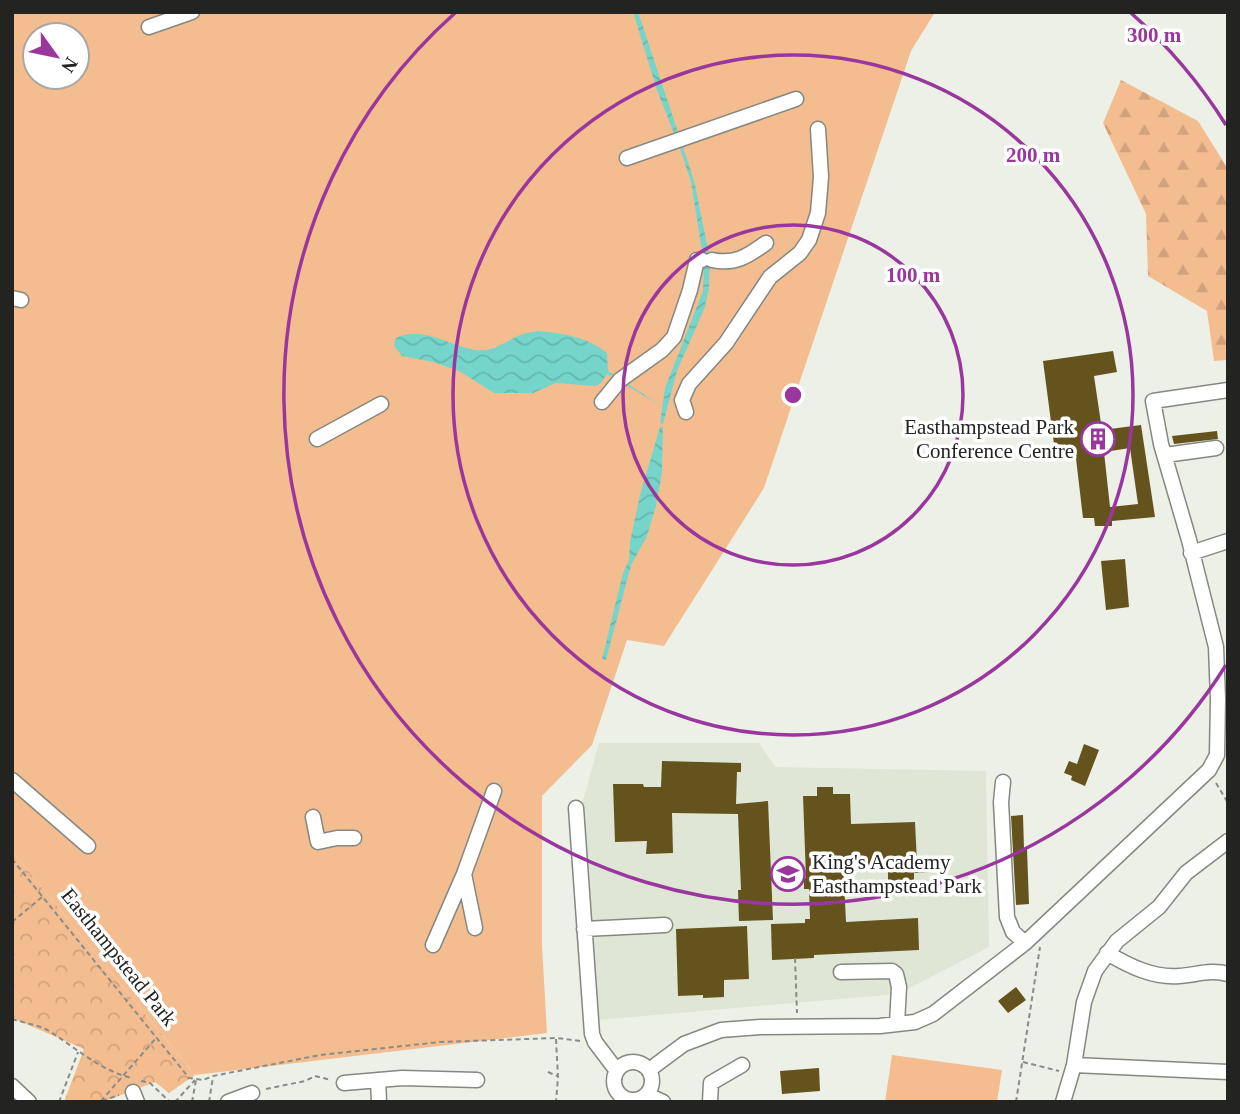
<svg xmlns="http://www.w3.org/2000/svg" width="1240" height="1114" font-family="'Times New Roman',serif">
<defs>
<pattern id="forest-firs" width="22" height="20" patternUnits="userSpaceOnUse" patternTransform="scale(1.75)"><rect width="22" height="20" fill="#f4bd90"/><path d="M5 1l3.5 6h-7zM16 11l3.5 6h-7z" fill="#d1a27c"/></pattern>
<pattern id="park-crowns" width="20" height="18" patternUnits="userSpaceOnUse" patternTransform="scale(1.75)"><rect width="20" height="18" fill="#f4bd90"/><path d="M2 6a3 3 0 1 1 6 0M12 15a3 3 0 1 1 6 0" fill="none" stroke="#d1a27c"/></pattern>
<pattern id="water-waves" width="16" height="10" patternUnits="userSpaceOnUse" patternTransform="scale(1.75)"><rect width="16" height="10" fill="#75d5ca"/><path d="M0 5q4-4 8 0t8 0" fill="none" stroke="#65b7ad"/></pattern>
</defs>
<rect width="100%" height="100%" fill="#edf0e7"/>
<path fill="#e0e6d6" d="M599,743H759L775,767L986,771L989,947L898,994L598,1020L583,801Z"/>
<path fill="#f4bd90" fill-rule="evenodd" d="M12,12H935L911,51L764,488L664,646L627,640L592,745L542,796V945L547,1033L195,1075L12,851ZM35,35H77V77H35Z
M892,1055L1002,1070L997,1102H885Z"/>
<path fill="url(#forest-firs)" d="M1121,80L1198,121L1228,169V360L1214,361L1207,311L1148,276L1146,214L1103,123Z"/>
<path fill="url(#park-crowns)" d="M12,851L195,1075L169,1093L155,1082L103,1102H64L84,1049L12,1018Z"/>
<path fill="url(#water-waves)" d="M633,12H638L694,180L710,259L709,288L705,307L677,371L663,424L660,423L665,388L703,291L704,263L691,182L682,154L657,90Z
M537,331C562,333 588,337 607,353L608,371L660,405L607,374L600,384L595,386L556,383L533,393H494L459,371L433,362L402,356L394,346L396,338C422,325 449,346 475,350C493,352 501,344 516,337C522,333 530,333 537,331Z
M660,427H663L662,472L656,506L647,536L631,565L606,660L602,659L623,573L629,560L630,542L640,495Z"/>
<path fill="#64531d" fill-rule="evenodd" d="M1113,351L1117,372L1094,376L1102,430L1141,425L1155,517L1112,521V526H1095L1094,518H1083L1075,450L1055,452L1043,361ZM1130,448L1138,504L1110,507L1104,452Z
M1217,431L1218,439L1174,444L1172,436Z
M1125,559L1129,607L1106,610L1101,561Z
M1084,744L1099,750L1085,786L1071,780L1072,776L1064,773L1069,761L1077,764Z
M662,761L741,763V772H737L736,804L768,801L773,920L739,921L738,890H741L738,814L672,813L673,853L646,854L647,841L615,842L613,784H643L644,787H661Z
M817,787H833V794H850L851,824L915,822L917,863H933V872L914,873V880L888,881V865L862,866V861L843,862L846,922L918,918L919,950L814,955V958L772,960L771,924L805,923V919H810L809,889H804V878H806L803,796H817Z
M1023,815L1024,849H1027L1029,904L1016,905L1011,816Z
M747,926L749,979L724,980V997L703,998V995L678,996L676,929Z
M1016,987L1026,1000L1008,1013L998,1001Z
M819,1068L820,1091L782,1094L780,1071Z"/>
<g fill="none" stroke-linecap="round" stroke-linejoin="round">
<g stroke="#858880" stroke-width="17">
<path id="minor" d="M149,27L192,12
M627,158L796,99
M712,260C735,265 748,256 766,243
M12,298L21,300
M602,402L620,380L662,350L674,337L690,290L697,260H702
M686,412L682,400L689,384L726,343L770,277L800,253L809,240L818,213L821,177L818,129
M317,439L381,404
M1165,455L1216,448
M1191,553L1228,541
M12,780L88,846
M1003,782L1001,802L1007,917L1013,932L1025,943
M576,808L592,1034L595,1042L617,1071
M313,817L318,842L337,838H354
M464,874L475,928
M584,929L665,925
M433,945L464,874L494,791
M1107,953C1129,966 1153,978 1179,976C1196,975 1211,969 1228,974
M841,972L892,971L896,974L899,987L897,1024
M614 1081a19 19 0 1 1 38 0a19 19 0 1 1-38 0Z
M1074,1065L1228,1072
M649,1070L684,1044L721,1030L760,1027L880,1026L915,1022L933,1014L1025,943L1209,770L1217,755L1218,699L1216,647L1189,540L1161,444L1153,401L1228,390
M378,1080L379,1102
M344,1083L402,1078L477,1080
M12,1086L29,1102
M133,1092L137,1102
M648,1095L663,1102
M228,1102L252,1093
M710,1102L711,1083L742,1065
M1063,1102L1074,1065L1084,1002L1095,971L1117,941L1159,907L1186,873L1228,841"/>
</g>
<path stroke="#8a8c86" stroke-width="2" stroke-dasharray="5 3.5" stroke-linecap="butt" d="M1216,783L1228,803
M12,859L189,1078L203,1080L213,1076L320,1055L440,1042L556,1038L581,1041
M12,922L42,897
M795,958L797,1013
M12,1019C24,1023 39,1025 49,1031C76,1048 101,1071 132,1078
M556,1039L558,1077L556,1102
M1023,1062L1059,1071
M548,1072L557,1076
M141,1081L150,1083L170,1102
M266,1089L305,1081L315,1076L331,1080
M101,1101L157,1037
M102,1101L119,1095
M59,1102L78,1052
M175,1102L195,1080
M192,1102L196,1080
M209,1102L213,1077
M1016,1102L1040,947"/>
<use href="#minor" stroke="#fff" stroke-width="14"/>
</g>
<g fill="none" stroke="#99379e" stroke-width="3.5">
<circle cx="793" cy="395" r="170"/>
<circle cx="793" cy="395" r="340"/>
<path d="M1226 665A510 510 0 1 1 455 13M1131 13A510 510 0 0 1 1226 125"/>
</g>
<defs>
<g id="building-ring" transform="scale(1.75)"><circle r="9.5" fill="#fff" stroke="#99379e" stroke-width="1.5"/><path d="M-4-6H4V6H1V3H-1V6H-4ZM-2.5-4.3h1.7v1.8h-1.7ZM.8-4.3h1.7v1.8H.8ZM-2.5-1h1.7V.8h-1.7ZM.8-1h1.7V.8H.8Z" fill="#99379e"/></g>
<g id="school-ring" transform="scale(1.75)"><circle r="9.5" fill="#fff" stroke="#99379e" stroke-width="1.5"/><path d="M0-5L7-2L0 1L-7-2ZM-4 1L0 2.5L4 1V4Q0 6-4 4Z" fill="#99379e"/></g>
</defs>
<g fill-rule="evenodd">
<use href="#building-ring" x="1098" y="439"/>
<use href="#school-ring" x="788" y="874"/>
</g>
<g text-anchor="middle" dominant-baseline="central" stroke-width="7" stroke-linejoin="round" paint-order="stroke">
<g font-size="21" fill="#232421" stroke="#fff" text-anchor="end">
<text x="1074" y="427">Easthampstead Park<tspan x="1074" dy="24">Conference Centre</tspan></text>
<text x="812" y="862" text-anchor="start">King's Academy<tspan x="812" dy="24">Easthampstead Park</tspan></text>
</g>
<g font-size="21" fill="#232421" stroke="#fff">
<text transform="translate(119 957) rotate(51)">Easthampstead Park</text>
</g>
</g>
<circle cx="793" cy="395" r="10" fill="#99379e" stroke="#fff" stroke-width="3.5"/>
<g font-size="21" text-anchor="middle" font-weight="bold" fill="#99379e" stroke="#fff" stroke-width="7" stroke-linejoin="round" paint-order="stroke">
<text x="1154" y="42">300 m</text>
<text x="1033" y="162">200 m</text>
<text x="913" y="282">100 m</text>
</g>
<rect width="1240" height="1114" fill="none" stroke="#232421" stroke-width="28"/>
<g transform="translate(56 56) rotate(123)"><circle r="33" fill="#ffffff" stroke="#a7a7a6" stroke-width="2"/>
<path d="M0-5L12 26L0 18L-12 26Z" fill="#99379e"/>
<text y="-10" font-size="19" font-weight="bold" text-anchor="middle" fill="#232421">N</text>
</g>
</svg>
